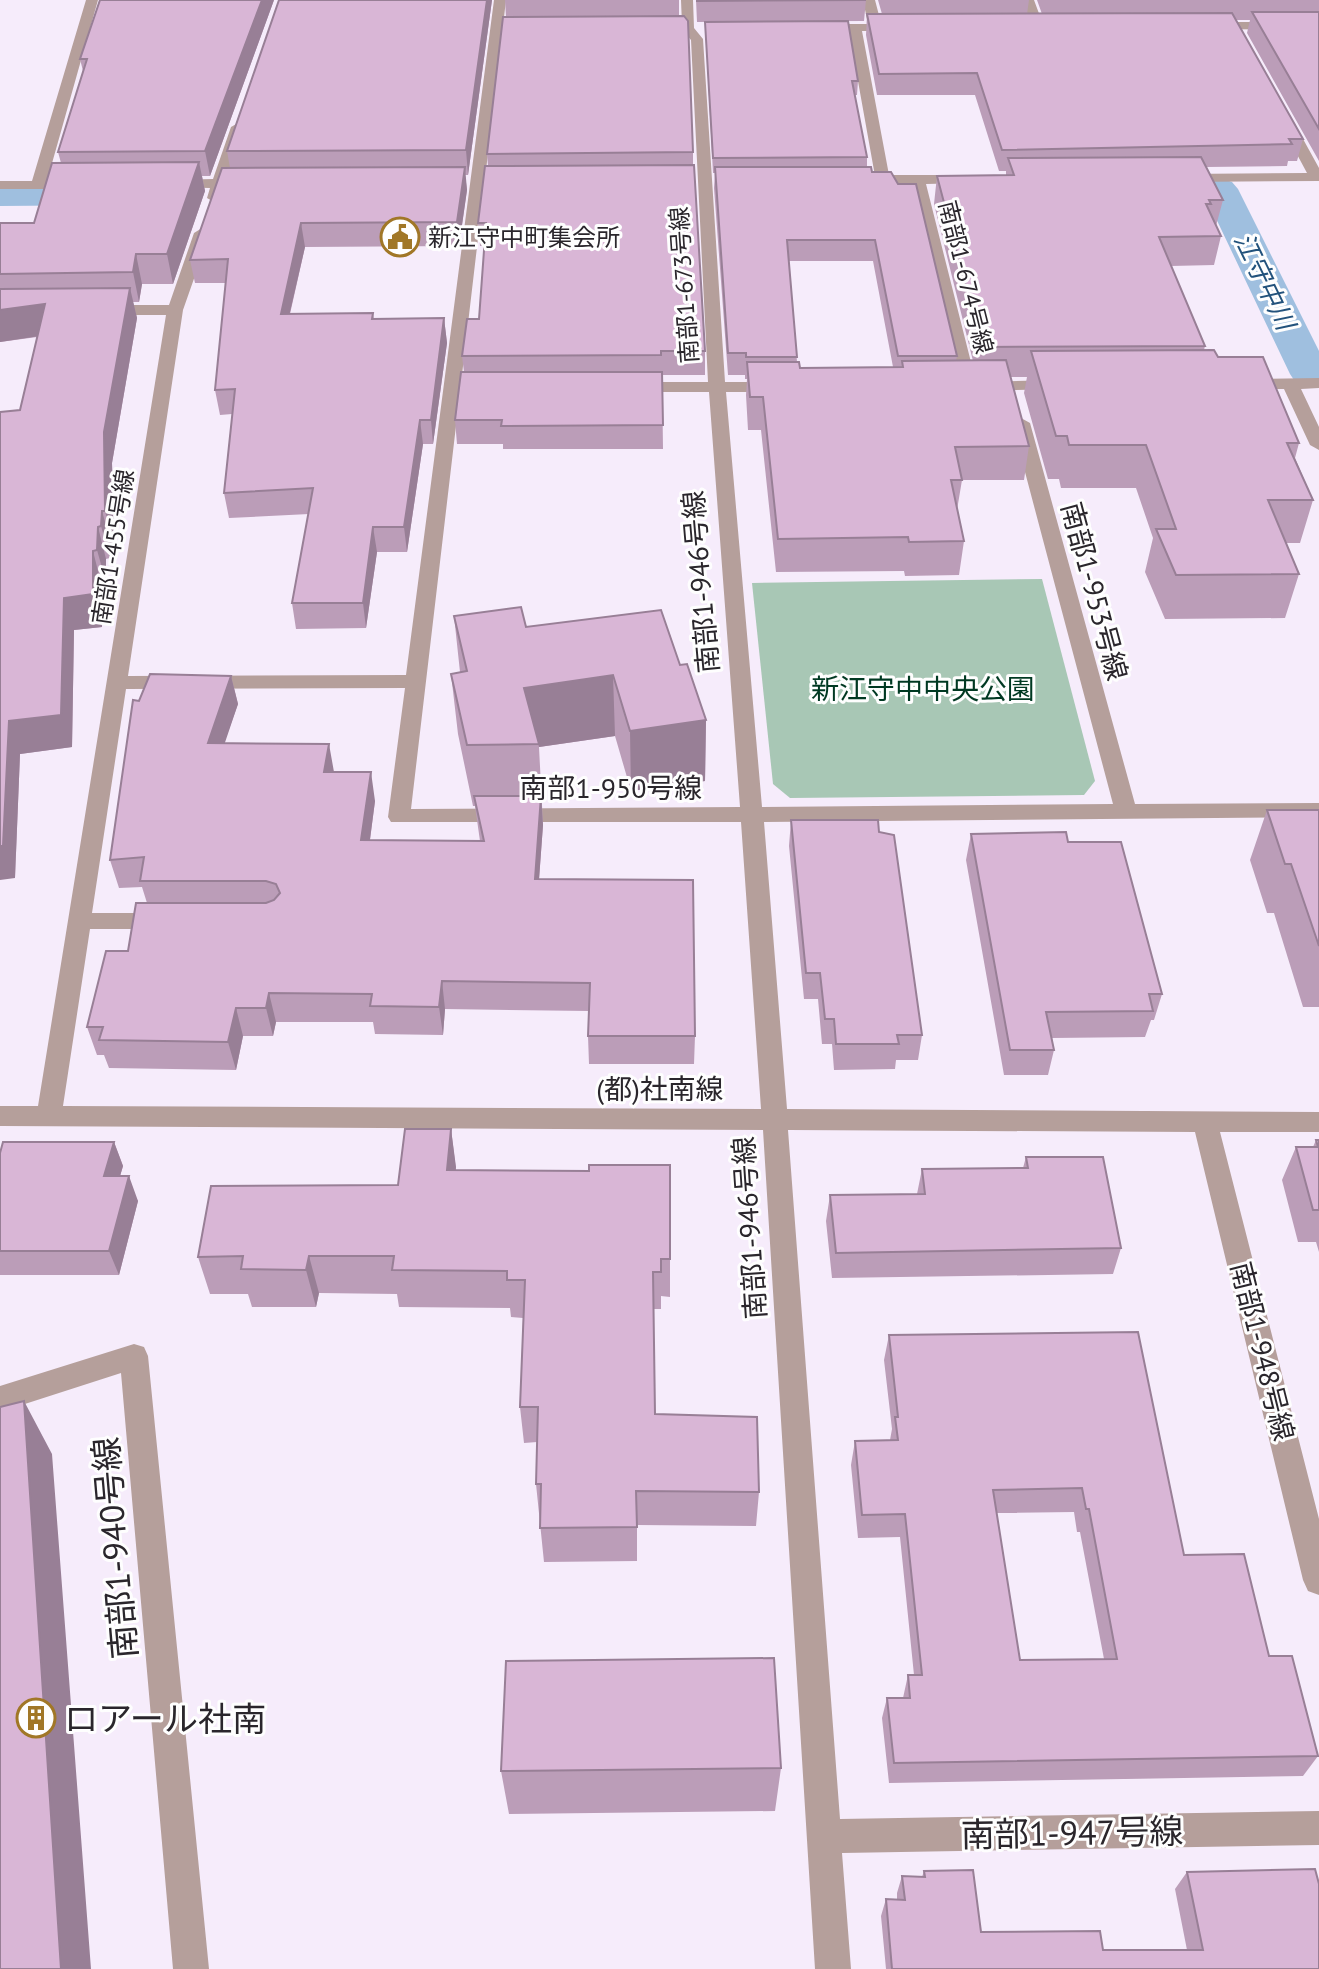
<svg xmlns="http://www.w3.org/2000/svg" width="1319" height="1969" font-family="'PT Sans','Noto Sans JP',sans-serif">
<rect width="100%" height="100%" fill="#f6ecfb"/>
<path fill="#a8c7b5" d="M1042,579L1095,781L1084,795L790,798L773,784L752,583Z"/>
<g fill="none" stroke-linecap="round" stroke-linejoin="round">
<path fill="#9fbfdf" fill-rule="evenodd" d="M1220,178L1232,182L1238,189L1319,351V384L1310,386L1296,383L1290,374L1202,189L1208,182Z
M123,183L136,186L141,194L136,202L123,205L0,206V184Z"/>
<path fill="#b59f9b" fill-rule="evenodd" d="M86,0H98L47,181H77L84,185L77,189H0V181H32Z
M494,0H506L411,809L740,807L709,392H629L621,387L629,382H708L691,40L685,33L669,29L682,25L681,0H693L694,28L703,39L725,382H776L784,387L776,392H726L762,807L1113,804L1012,423L1021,418L1030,423L1135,804L1319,803V817L764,822L787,1109L1319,1112V1132H1220L1319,1519V1595L1308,1591L1303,1580L1195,1132L788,1130L840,1819L1319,1811V1845L842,1853L851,1969H815L763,1130L0,1126V1106H38L166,315H102L94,310L102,305H169L194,233L202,228L210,233L183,310L128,676L406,675ZM405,688L388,817L391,822H741L761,1109L63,1106L90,929H165L173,927L177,921L173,915L165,913H92L126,689Z
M863,0H875L881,23H898L904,27L898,31H862L889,175H969L976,179L969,183L926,184L976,382L1056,380L1062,381L1064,385L1062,389L968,391L960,386L912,184H865L858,180L860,177L875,176L849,31L819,32L813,28L819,24H868Z
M1022,0H1034L1044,27L1042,30H1034Z
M1207,22H1319V30L1203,29V23Z
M1285,115L1292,119L1319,168V181L1181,182L1174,178L1181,174L1307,173L1278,119Z
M238,123L245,127L228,179L254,180V186L225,188L219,201L214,202L207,198L210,188L168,187V181L173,180L213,179L231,127Z
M1319,378V388L1301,389L1319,427V450L1310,445L1284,389H1241L1233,384L1241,379Z
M134,1344L144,1347L148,1356L209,1969H173L121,1373L0,1412V1386Z"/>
</g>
<path fill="#bb9db8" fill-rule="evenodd" d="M274,0L210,176H202L205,191L173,284H142L139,302H133L137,318L112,463L114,543H111L110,558L106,559V582L101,583L102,627L74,630L72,747L20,754L15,878L20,410L37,337L0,342V223H34L61,163L58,152L83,71L80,59Z
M279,0H492L468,175H465L467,190L459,246L305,247L290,314L373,313L374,319L444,318L447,343L433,444H423L407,552H377L366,628L296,629L292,603L309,514L229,518L224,493L232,414L220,415L215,390L226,283H195L190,260L230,168L227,151Z
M505,0H679V16L693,152V165L705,351V375H662L663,449H503V444H457L455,420L464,372L462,356L479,319L484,246H480L478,223L488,166L487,154L506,17Z
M696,0H866L864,21L697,22Z
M878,0H1029L1027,14H1042L1037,0H1319V161L1247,33L1250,20H1236L1303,139L1297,161H1288L1287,166L1206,167L1223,200L1216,226L1221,236L1214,265L1171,266L1205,346L1204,350L1218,357L1299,443L1295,458L1313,500L1300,543H1286L1299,574L1285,618L1165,619L1145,572L1153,538L1136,488H1061L1059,479H1048L1024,393L1027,377H1010L1029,446L1024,480H962L957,510L964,541L959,575L905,576L904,571L776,572L761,430H748L746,395L747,379H745V375H728L714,188L715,173H713L705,22L858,81L857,95H855L867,157V167L872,172L957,356L956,361H973L934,204L937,176L1006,175V171H999L975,95H877L866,35L867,14H882ZM789,261H873L893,367L800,368L797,362Z
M454,616L526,627L680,665L706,720L705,781L631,791L615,736L539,747L543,825L539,879L695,1036L694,1064H589L588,1036L589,1011L445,1009L443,1035L375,1034L373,1022H276L273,1036H243L236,1070L109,1068L104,1055H97L87,1027L128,951L147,903L142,887L119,888L110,860L139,701L231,676L238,704L224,743L334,772L375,801L370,840L480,841L475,806H473L458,734L451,674L460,672Z
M1267,810H1319V1007H1303L1274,913H1267L1250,860Z
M791,820L879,832L922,1035L918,1060H896L895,1069L834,1070L832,1044H822L818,999H804L789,846Z
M971,834L1068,842L1162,994L1154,1020H1151L1145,1037L1052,1038L1054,1050L1048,1075H1004L966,860Z
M451,1129L456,1170L589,1171L670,1165V1297L661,1296V1309H653L655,1414L759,1492L756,1526L637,1525V1561L544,1562L536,1484L537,1442L524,1443L520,1407L523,1318L511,1317L510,1308L399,1307L397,1294L319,1293L316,1307H252L248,1294H210L198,1257L398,1185Z
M1316,1140H1319V1252L1316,1242H1298L1282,1180L1296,1147H1313Z
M114,1142L123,1166L120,1176L138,1201L119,1275H0V1153Z
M1026,1157L1121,1248L1113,1274L832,1278L826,1221L830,1195L917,1194L922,1169L1023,1168Z
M889,1335L1184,1555L1269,1656L1318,1756L1303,1776L889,1783L882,1718L887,1698H903L908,1675H914L900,1537L858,1538L851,1465L855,1441L890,1440L892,1429L884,1360ZM1074,1512L1077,1532H1080L1104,1659L1020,1660L996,1513Z
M781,1768L775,1811L509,1814L501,1771Z
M924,1871L981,1932L1103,1950H1187L1175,1889L1187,1872L1319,1969H886L881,1916L886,1899L897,1900V1893L902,1876L922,1877Z"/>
<path fill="#987f96" d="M262,0H274L210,176L205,151Z
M487,0H492L468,175L466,150Z
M199,162L205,191L173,284L167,254Z
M465,167L467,190L459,246L457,222Z
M301,223L305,247L284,338L281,314Z
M136,254L142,284L139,302L133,272Z
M130,288L137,318L112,463L114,543L105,511L104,432Z
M45,304L53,334L0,342V310Z
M444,318L447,343L433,444L431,420Z
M420,420L423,444L407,552L404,527Z
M102,511L111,543L110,558L101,526Z
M98,527L106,559V582L97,550Z
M373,527L377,552L366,628L363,603Z
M93,551L101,583L102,627L74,630L72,747L20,754L15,878L0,880V846L9,721L64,598Z
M613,675L615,736L539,747L524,688Z
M231,676L238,704L215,772L208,743Z
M706,720L705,781L631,791L630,731Z
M329,744L334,772H324Z
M371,772L375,801L366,869L361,840Z
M541,796L543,825L537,907L535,879Z
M442,981L445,1009L443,1035L439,1007Z
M269,993L276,1022L273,1036L266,1008Z
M236,1008L243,1036L236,1070L228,1042Z
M451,1129L456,1167L452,1208L447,1170Z
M114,1142L123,1166L113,1200L104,1176Z
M129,1176L138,1201L119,1275L109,1251Z
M309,1256L319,1293L316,1307L306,1270Z
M24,1401L52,1454L91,1969H61Z"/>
<path fill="#d9b6d6" stroke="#987f96" stroke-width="2" fill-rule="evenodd" d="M100,0H262L205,151L58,152L87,59H80Z
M279,0H487L466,150L227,151Z
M697,0H866L697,1Z
M1252,12H1319V129Z
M1232,13L1303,139H1289L1292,144L1002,150L977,73L879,74L867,14Z
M684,16L688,21L693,152L487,154L503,17Z
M848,21L858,81H852L867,157L713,158L705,22Z
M1201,157L1223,200H1209L1211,204H1206L1221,236L1159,237L1205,346L982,347L937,176L1014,175L1008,158Z
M199,162L167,254H136L133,272L0,274V223H34L52,163Z
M694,165L705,351H661V355L462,356L467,319H479L486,223H478L485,166Z
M465,167L457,222L301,223L281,314L373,313L372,319L444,318L431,420H420L404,527H373L363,603H292L313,488L224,493L235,389L215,390L228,259L190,260L222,168Z
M715,167H871L872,172H891L898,184H916L957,356H898L875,240H787L797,357H746V353H728Z
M130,288L104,432L105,511H102L101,526L98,527L97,550L93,551V594L64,598L61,715L9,721L3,846H0V412L20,410L45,304L0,310V289Z
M1214,350L1218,357H1263L1299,443H1287L1313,500H1268L1299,574L1176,575L1156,529H1176L1146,445H1069L1067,436H1056L1031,351Z
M1006,360L1029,446L955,447L962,480H951L964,541L909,542L908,537L778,539L763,397H750L747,362H799L800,368L903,367L902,361Z
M461,372H662L663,425L501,426L502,420H455Z
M521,607L526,627L661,610L680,665L687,664L706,720L630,731L613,675L524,688L539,744L467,745L451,674L467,671L454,616Z
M150,674L231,676L208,743L329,744L324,772H371L361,840L484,841L474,796H541L535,879L693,880L695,1036H588L590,983L442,981L439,1007L370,1006L372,994L269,993L266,1008H236L228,1042L99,1040L103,1027H87L106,951H128L136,903H266L274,900L280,893L276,884L266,881H140L144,857L110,860L133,700L139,701Z
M1267,810H1319V946L1291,864H1285Z
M791,820H878L879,832L894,835L922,1035H897L899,1044H836L834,1019H825L820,973H806Z
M1066,832L1068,842H1121L1162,994H1149L1153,1011L1046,1012L1054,1050H1010L971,834Z
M405,1129H451L447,1170L589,1171V1165H670V1259H661V1272H653L655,1414L757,1417L759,1492L636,1491L637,1527L540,1528L541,1484H536L538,1407H520L525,1280H507V1271L392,1270L394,1256H309L306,1270L241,1269L243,1256L198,1257L211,1186L398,1185Z
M1316,1140H1319V1210H1313L1296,1147H1318Z
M3,1142H114L104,1176H129L109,1251H0V1153Z
M1026,1157H1103L1121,1248L836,1253L830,1195L925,1194L922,1169L1028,1168Z
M1138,1332L1184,1555L1244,1554L1269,1656H1292L1318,1756L894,1763L887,1698H910L908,1675H922L905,1514L862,1515L855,1441L898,1440L895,1417H898L889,1335ZM1082,1488L1086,1509H1089L1117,1659L1020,1660L993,1490Z
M24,1401L61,1969H0V1407Z
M774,1658L781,1768L501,1771L506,1661Z
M1315,1869L1319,1884V1969H892L886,1899L905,1900L902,1876L925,1877L924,1871L973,1870L981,1932L1100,1931L1103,1950H1203L1187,1872Z"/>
<defs>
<g id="civic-ring" transform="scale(2)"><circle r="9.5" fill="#fefefe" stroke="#a17727" stroke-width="1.5"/><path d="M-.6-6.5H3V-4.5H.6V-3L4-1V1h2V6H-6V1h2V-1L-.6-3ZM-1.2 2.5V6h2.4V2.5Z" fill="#a17727"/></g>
<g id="building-ring" transform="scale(2)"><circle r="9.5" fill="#fefefe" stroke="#a17727" stroke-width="1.5"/><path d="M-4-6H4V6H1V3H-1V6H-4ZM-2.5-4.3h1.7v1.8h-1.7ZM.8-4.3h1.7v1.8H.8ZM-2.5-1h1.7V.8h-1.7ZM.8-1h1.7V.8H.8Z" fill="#a17727"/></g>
</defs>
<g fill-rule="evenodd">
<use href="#civic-ring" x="400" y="237"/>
<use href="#building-ring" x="36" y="1718"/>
</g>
<g text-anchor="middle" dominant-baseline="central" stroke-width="6" stroke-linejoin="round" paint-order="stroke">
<g font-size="24" fill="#2a262c" stroke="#fefefe" text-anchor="start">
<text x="428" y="237">新江守中町集会所</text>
</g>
<g font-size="24" fill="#2a262c" stroke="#fefefe">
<text transform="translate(966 277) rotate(76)">南部1-674号線</text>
<text transform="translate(684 285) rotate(-94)">南部1-673号線</text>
<text transform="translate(113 547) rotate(-81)">南部1-455号線</text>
</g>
<g font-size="26" font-style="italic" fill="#22527c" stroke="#fefefe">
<text transform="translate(1265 281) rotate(64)">江守中川</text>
</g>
<g font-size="28" fill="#2a262c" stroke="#fefefe">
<text transform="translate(700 582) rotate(-95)">南部1-946号線</text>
<text transform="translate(1095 591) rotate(75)">南部1-953号線</text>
<text x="611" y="787">南部1-950号線</text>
<text x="660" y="1088">(都)社南線</text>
<text transform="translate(749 1228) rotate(-94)">南部1-946号線</text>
<text transform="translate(1263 1351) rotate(76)">南部1-948号線</text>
</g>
<g font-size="28" fill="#003922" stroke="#fefefe">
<text x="923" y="688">新江守中中央公園</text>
</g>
<g font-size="34" fill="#2a262c" stroke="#fefefe">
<text transform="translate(114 1548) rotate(-95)">南部1-940号線</text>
<text transform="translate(1072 1832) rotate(-1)">南部1-947号線</text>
</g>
<g font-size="34" fill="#2a262c" stroke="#fefefe" text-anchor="start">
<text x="64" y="1718">ロアール社南</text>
</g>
</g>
</svg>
